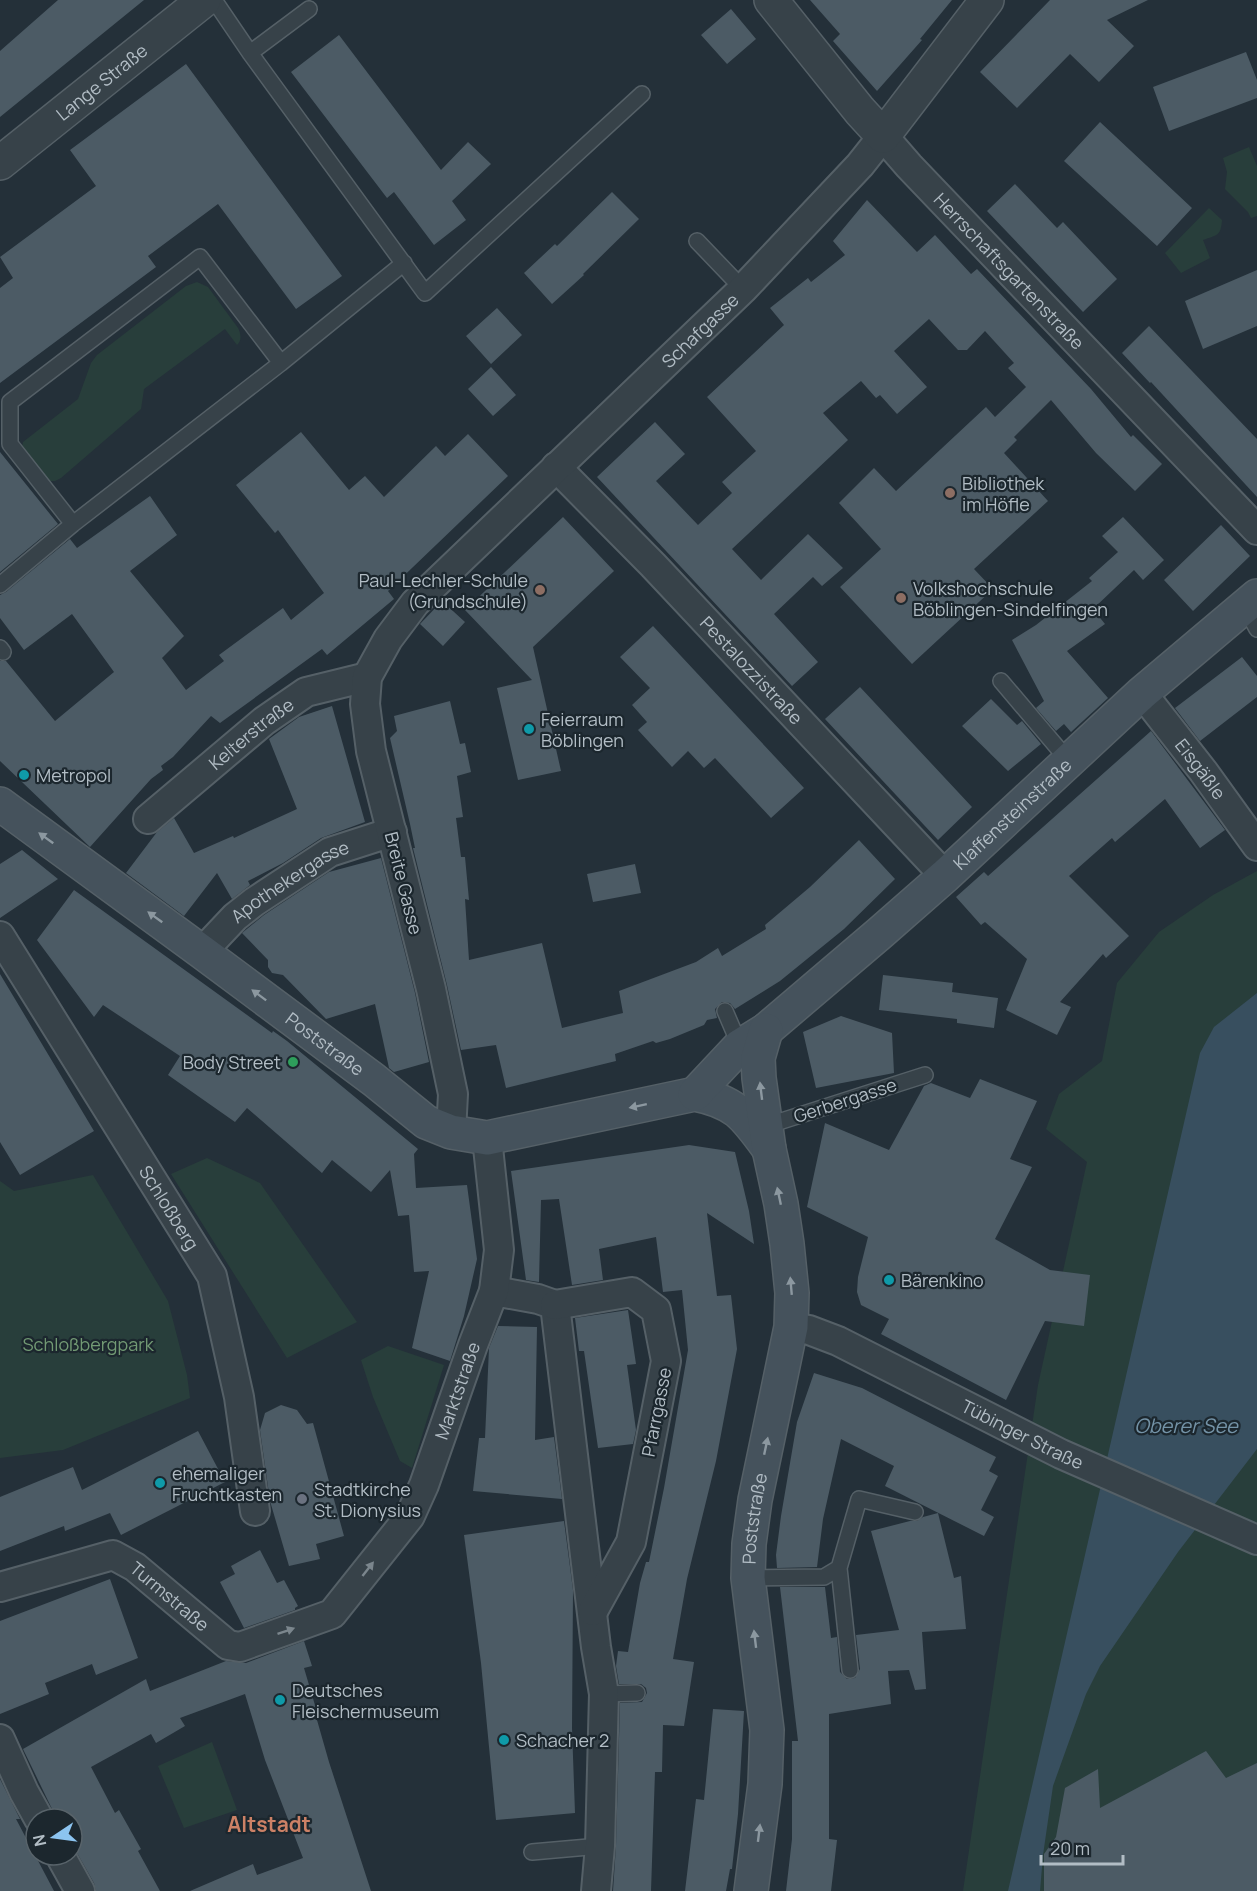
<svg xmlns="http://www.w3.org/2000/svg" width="1257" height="1891" font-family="Manrope,sans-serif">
<rect width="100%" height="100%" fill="#243039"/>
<path fill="#283e3b" d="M1249,147L1257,166V216L1251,218L1248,212L1225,189L1227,172L1223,158Z
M1209,208L1222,220C1221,236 1217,235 1203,240L1210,258L1181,273L1165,253Z
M197,282L208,287L238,328C241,334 242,340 237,345L225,329L144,389L141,409L61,478L55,481H46L22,447L23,442L78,399L91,363L97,355L186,286Z
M1257,871V1891H963L1038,1385L1087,1162L1046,1129L1059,1094L1102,1061L1117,983L1159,932L1213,895Z
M207,1158L260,1183L357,1322L287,1358L171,1174Z
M93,1175L168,1301L187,1375L190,1398L63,1450L0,1458V1181L14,1191Z
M388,1346L444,1365L412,1468L400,1461L373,1397L361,1360Z
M212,1742L237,1810L184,1828L158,1766Z"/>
<path fill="#384f5f" d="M1257,993V1449L1178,1552L1100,1666L1086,1694L1053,1786L1043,1855L1040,1891H1008L1200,1053L1214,1027Z"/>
<path fill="#4c5b65" d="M58,0H144L0,117V51Z
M810,0H952L920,39L922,40L877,91L833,41L840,34Z
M1050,0H1148L1107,20L1134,46L1099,82L1070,54L1017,108L980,72Z
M731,9L756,39L727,64L701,35Z
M339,35L441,170L468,142L491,164L452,201L466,220L434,245L394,192L387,198L291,72Z
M1246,52L1257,80V98L1169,131L1153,87Z
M186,64L342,276L296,309L218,204L148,256L156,267L0,383V288L13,278L0,257L96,186L70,150Z
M1100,122L1192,208L1157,246L1064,161Z
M1015,184L1057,228L1063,222L1117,279L1083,312L987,211Z
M612,192L639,219L583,274L584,275L552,304L524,273L555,244L557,246Z
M867,200L917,252L935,235L971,274L977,269L1091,389L1131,437L1133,435L1162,464L1135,491L1096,453L1051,400L1014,437L1017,440L1004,453L1048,501L974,569L993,589L912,664L840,587L881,549L839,503L874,468L896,491L986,407L995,417L1026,387L1008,368L1014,363L985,331L967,350H958L929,319L894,351L927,387L897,414L880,395L876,398L861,381L823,413L848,440L732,549L761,580L808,534L843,568L822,586L813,577L774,614L818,662L792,686L597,477L655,422L685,454L656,481L698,525L732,493L722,482L756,451L707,397L784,325L770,308L808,278L811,282L845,255L833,241Z
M1257,270V326L1203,349L1185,301Z
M497,308L522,335L491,364L466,336Z
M1149,326L1257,439V497L1151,382L1150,383L1122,353Z
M491,367L516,395L493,416L468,389Z
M301,432L349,490L365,476L384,497L436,446L445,456L468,434L508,476L388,591L394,599L327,655L322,649L220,723L211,716L173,757L161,766L163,770L151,779L90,847L0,761V661H6L55,721L114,672L72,614L24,650L0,618V595L6,592L70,539L77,548L150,496L177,535L130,571L184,636L162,658L186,690L224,661L219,655L283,608L291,620L324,593L278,530L275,533L236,485Z
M0,452L58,524L0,572Z
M563,517L614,571L533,647L561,771L518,780L497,688L532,680L465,610Z
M1123,517L1164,560L1143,580L1134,570L1093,609L1105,624L1067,651L1108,698L1071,732L1064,724L1056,731L1036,708L1044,701L1012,640L1036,625L1092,581L1089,578L1118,552L1102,536Z
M1221,525L1250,556L1193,611L1164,580Z
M442,601L465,622L443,646L420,624Z
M653,626L804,788L771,818L715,758L704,768L688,751L672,767L638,730L647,722L632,705L650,688L620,657Z
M1242,657L1257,676V697L1200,741L1175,708Z
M860,687L972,807L938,840L825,719Z
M991,699L1017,725L1022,721L1041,744L1008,771L962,726Z
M450,701L460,744L465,743L471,772L457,776L463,817L456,818L461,857H465L469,900L465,899L469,960L542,943L562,1028L623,1013L619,991L696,962L718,948L722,956L766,929L765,925L810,887L859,840L895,879L844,929L780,981L735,1009L730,1003L722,1002L715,1009L717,1018L707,1020L704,1025L670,1039L656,1043L653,1041L615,1054L616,1061L506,1088L496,1045L461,1050L447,985L413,848H415L410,824L390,738L397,731L394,716Z
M332,706L365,822L321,838L283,863L248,881L250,885L232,899L217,873L184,916L126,873L157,832L174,818L194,853L233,836L234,838L297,809L269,739L299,717Z
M1151,731L1225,830L1200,848L1165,799L1115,842L1112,838L1069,876L1129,936L1106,958L1103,954L1060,1002L1071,1007L1057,1035L1006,1010L1027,959L985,922L981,925L956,897L984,872L988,876Z
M22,850L58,879L0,918V864Z
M381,858L415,993L429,1062L394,1072L389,1068L375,1004L326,1019L283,975L272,973L268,967V960L242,933L264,915L329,872Z
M635,864L641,893L593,902L587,874Z
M74,890L272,1033L273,1031L287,1041L418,1149L414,1154L416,1188L467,1185L477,1259L464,1316L450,1361L412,1348L429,1271L414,1272L409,1215L398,1216L390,1170L371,1192L332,1160L322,1173L247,1108L235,1122L168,1075L180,1056L103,1005L94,1017L37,940Z
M0,974L94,1131L20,1175L0,1142Z
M883,975L953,983L952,992L998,998L994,1028L957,1023V1019L879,1010Z
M841,1016L892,1033L894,1073L816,1088L803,1032Z
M980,1079L1037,1101L1010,1159L1032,1167L995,1239L1050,1270L1090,1275L1084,1326L1045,1321L1006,1400L881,1334L889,1319L861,1305L857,1292L858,1277L868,1237L807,1207L825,1123L889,1150L924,1086L931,1083L970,1098Z
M689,1145L735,1152L749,1211L754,1244L707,1213L717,1296L731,1295L737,1349L716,1461L687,1579L673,1659L694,1662L684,1726L663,1725L662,1772H655L651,1891H613L616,1846L620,1703L642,1702L647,1693L646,1688L641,1684H619L616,1666L618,1651L628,1652L640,1583L646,1562H649L664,1488L688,1350L682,1290L663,1292L656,1237L599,1249L603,1280L572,1285L559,1199L541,1200L539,1282L526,1280L511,1171Z
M628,1310L636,1364L627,1365L636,1430L633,1444L598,1448L584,1351H579L575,1318Z
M498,1326L537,1327L535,1440L554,1437L562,1499L473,1491L479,1438H485L489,1348Z
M814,1373L862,1388L996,1457L989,1471L998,1476L981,1510L994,1517L984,1536L885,1486L894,1466L841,1439L823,1519L817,1567L777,1568L776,1555L781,1516L797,1422Z
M281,1405L297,1410L307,1424L313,1423L344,1536L316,1544L320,1559L289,1566L270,1501L260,1430L265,1413Z
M198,1431L225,1482L121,1535L110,1513L65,1531L64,1526L0,1551V1497L73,1467L82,1490Z
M938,1513L954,1578L961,1576L966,1629L922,1632L926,1689L915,1690L909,1670L888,1671L891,1704L829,1714V1839L837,1840L831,1891H786L792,1839V1741H798L780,1587H825L831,1638L837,1637L840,1672L847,1679L855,1678L860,1669L856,1635L899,1630L871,1531L910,1521H917L923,1517Z
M564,1521L573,1590L572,1728L575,1813L496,1820L481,1663L464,1535Z
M260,1550L277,1583L284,1580L298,1606L295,1608V1610L244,1628L220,1582L235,1574L231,1566Z
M110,1579L138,1658L96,1675L92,1664L45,1683L49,1694L0,1714V1621Z
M304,1641L312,1666L304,1668L317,1712L315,1713L329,1762L371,1891H190L253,1864L257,1875L303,1858L265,1760L245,1694L180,1718L185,1726L156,1743L151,1734L91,1767L115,1813L119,1810L141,1849L138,1851L160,1891H96L94,1883L72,1844V1819H55L53,1811L23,1749L146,1679L150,1691L226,1661L246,1663Z
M713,1709L744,1711L738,1814L732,1869H730L726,1891H685L696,1799L704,1800Z
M1206,1751L1226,1778L1257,1763V1891H1044V1854L1056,1837L1065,1788L1098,1769L1100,1808Z
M0,1779L20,1819H16L54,1891H0Z"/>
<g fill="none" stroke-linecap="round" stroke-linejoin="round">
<g stroke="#556067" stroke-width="18">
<path id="service" d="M214,0L250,53L425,293L642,94
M250,53L309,9
M697,241L743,289
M73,524L10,444V402L200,257L281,363
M0,585L73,524L281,363L404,263
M1244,605L1257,629
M0,648L3,652
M1001,681L1068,760
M725,1011L740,1046
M766,1126L925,1075
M839,1568L850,1670
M748,1578L824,1577L839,1568L859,1499L915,1512
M604,1694L637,1693
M532,1852L600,1846"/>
</g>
<g stroke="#556067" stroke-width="32">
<g id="minor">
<path id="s1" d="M556,467L653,565L945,876"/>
<path id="s2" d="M1142,693L1203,771L1257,846"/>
<path id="s3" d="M148,819L264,721L306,692L367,677"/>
<path id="s4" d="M0,936L212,1276L239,1397L255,1511"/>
<path id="s5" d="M202,952L235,917L254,902L330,852L392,832"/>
<path id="s6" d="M451,1132L453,1094L431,989L371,751L365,704L367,677L388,639L415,603L743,289L860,165L883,136L909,166L1257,530"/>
<path d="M494,1291L538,1299L555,1305L596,1647L604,1694L600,1846L596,1891"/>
<path d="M555,1305L632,1292L656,1310L666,1361L631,1542L593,1611"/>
<path id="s7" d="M791,1327L809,1330L838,1341L1061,1454L1257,1540"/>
<path id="s8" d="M0,1587L113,1555L135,1567L228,1645L240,1647L332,1614L410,1516L424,1485L473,1345L494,1291L499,1250L487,1138"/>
<path d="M0,1739L24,1792L39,1819"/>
<path d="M60,1855L80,1891"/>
</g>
</g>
<g stroke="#556067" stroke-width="36">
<g id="tertiary">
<path d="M771,0L860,111L883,136L987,0"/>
<path id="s9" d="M0,163L204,0"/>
</g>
</g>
<g stroke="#556067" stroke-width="36">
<g id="secondary">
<path id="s10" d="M0,804L202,952L374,1080L426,1122L451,1132L487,1138L695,1094C736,1102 745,1116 769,1149"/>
<path id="s11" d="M695,1094L740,1046L766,1030L880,933L945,876L1142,693L1257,596"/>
<path id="s12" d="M751,1891L765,1784L767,1730L748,1578L749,1544L755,1500L791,1327L792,1293L787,1244L781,1204L769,1149L759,1078L758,1058L766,1030"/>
</g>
</g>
<use href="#service" stroke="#374249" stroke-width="15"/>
<use href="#minor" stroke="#374249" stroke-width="28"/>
<use href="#tertiary" stroke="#374249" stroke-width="33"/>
<use href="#secondary" stroke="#45525c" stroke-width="33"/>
</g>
<defs><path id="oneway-solid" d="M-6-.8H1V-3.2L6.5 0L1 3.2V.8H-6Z" transform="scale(1.5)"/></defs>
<g fill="#8c98a0">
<use href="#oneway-solid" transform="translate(46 838) rotate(-144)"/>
<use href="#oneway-solid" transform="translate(155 917) rotate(-144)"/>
<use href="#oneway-solid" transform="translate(259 995) rotate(-143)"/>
<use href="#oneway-solid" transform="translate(761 1091) rotate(-97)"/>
<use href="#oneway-solid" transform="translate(638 1106) rotate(168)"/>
<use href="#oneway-solid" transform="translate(779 1196) rotate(-102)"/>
<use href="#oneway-solid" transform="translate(791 1286) rotate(-95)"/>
<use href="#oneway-solid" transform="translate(766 1446) rotate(-78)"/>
<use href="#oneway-solid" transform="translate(755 1639) rotate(-97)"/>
<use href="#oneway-solid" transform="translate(759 1833) rotate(-83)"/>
</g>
<g fill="#7b868d">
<use href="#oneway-solid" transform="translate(368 1569) rotate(-52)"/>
<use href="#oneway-solid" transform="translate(286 1631) rotate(-19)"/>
</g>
<g fill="#8d6e63" stroke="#1c272e" stroke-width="2">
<circle cx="950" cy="493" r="6"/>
<circle cx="540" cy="590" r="6"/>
<circle cx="901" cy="598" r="6"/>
</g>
<g fill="#0f9aa8" stroke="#1c272e" stroke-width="2">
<circle cx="529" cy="729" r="6"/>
<circle cx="24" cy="775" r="6"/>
<circle cx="889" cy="1280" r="6"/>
<circle cx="160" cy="1483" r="6"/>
<circle cx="280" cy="1700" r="6"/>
<circle cx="504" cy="1740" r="6"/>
</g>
<circle fill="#2e9e5b" stroke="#1c272e" stroke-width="2" cx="293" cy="1062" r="6"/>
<circle fill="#6b7280" stroke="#1c272e" stroke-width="2" cx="302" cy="1499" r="6"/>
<g text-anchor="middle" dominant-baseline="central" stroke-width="4.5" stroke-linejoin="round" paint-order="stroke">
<g font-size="18" fill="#b2bdc5" stroke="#1c272e">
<text stroke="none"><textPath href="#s9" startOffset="130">Lange Straße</textPath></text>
<text stroke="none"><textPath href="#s6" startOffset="1400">Herrschaftsgartenstraße</textPath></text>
<text stroke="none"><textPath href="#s6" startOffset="948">Schafgasse</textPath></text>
<text stroke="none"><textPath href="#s1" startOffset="282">Pestalozzistraße</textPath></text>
<text stroke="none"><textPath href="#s3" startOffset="134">Kelterstraße</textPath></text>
<text stroke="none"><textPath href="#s2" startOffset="96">Eisgäßle</textPath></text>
<text stroke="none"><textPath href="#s11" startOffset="424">Klaffensteinstraße</textPath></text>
<text transform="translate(404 883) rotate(76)">Breite Gasse</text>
<text stroke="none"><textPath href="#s5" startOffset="114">Apothekergasse</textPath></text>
<text stroke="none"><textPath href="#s10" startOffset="404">Poststraße</textPath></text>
<text transform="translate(845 1100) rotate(-18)">Gerbergasse</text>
<text stroke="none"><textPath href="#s4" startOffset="320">Schloßberg</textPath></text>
<text stroke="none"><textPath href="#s8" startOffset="633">Marktstraße</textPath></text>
<text transform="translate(656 1412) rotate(-79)">Pfarrgasse</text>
<text stroke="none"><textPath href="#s7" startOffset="256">Tübinger Straße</textPath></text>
<text stroke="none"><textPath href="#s12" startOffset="375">Poststraße</textPath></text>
<text stroke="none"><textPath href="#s8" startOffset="188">Turmstraße</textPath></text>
</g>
<g font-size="18" fill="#b2bdc5" stroke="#1c272e" text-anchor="start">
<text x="962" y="483">Bibliothek<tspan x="962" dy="21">im Höfle</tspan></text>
<text x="528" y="580" text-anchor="end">Paul-Lechler-Schule<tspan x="528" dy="21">(Grundschule)</tspan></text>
<text x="913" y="588">Volkshochschule<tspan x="913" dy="21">Böblingen-Sindelfingen</tspan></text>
<text x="541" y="719">Feierraum<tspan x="541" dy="21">Böblingen</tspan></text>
<text x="36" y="775">Metropol</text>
<text x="281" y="1062" text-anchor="end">Body Street</text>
<text x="901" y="1280">Bärenkino</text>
<text x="172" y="1473">ehemaliger<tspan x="172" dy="21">Fruchtkasten</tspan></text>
<text x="314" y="1489">Stadtkirche<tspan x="314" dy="21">St. Dionysius</tspan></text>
<text x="292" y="1690">Deutsches<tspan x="292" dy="21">Fleischermuseum</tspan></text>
<text x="516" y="1740">Schacher 2</text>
</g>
<g font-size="18" fill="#729a74" stroke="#1c272e">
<text x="88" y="1344">Schloßbergpark</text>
</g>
<g font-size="20" font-style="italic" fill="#7493a7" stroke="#1c272e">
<text x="1186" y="1425">Oberer See</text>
</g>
<g font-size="21" font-weight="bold" fill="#cc8166" stroke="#1c272e">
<text x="269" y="1824">Altstadt</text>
</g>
</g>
<g transform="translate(54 1837) rotate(257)"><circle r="28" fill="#1c272e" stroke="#58636a" stroke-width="1.5"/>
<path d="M0-4.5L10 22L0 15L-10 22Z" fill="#8cc4f0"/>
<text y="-9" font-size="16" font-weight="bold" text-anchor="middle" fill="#b2bdc5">N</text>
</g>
<path d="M1041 1855v9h82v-9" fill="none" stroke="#b2bdc5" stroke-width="3"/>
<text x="1050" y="1855" font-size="18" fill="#b2bdc5" stroke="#1c272e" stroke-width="4.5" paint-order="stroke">20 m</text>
</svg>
